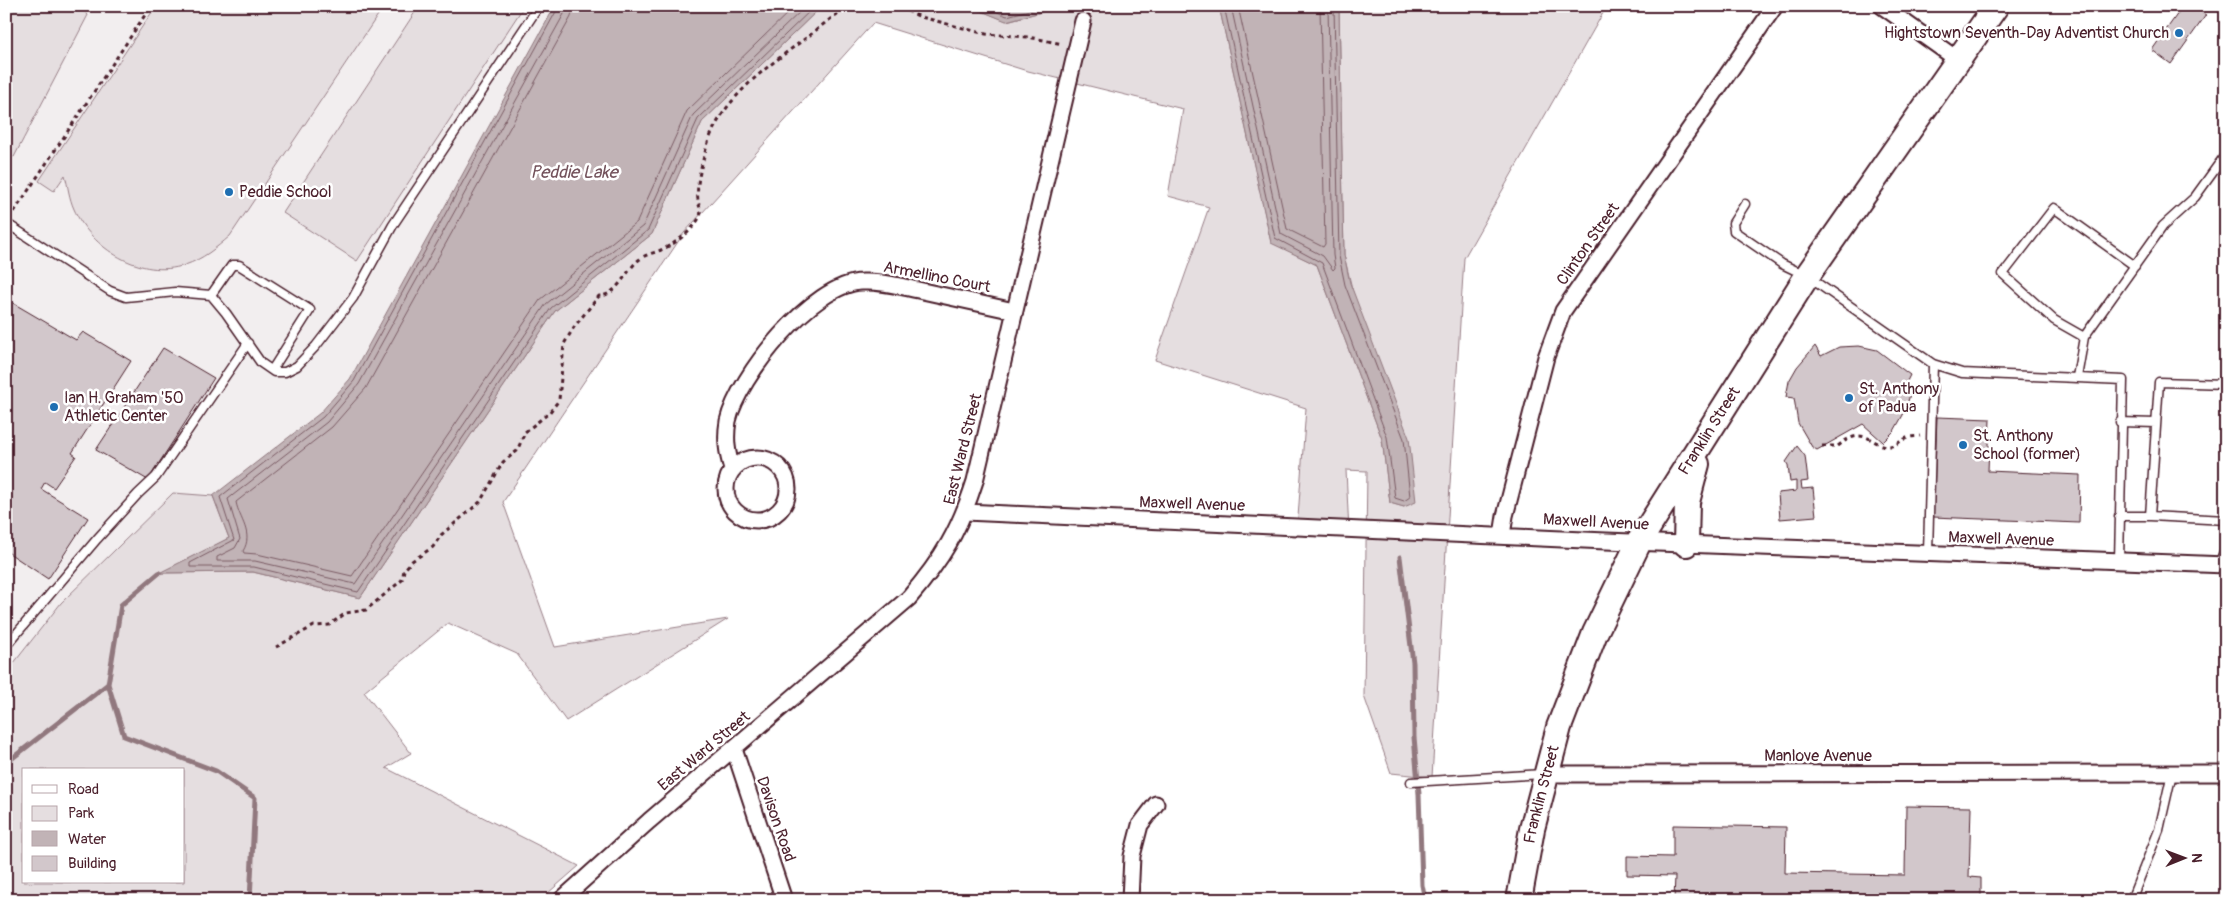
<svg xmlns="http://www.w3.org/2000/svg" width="2232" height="906" font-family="Pangolin,sans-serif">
<rect width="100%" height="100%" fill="#fff"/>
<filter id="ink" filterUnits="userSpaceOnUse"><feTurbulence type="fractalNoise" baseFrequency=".02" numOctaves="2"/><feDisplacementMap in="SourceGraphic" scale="10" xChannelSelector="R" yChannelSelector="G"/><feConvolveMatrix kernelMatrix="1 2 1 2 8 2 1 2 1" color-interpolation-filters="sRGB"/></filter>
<g filter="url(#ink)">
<path fill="#f2eeef" d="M6,6H555L350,379L320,413L213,496L173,493L61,603L6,673Z"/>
<path fill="#e5dee0" stroke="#987e86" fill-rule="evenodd" d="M6,6H77L88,15L14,157L6,154Z
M156,6H384L230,236C216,248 203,259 185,265C141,280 91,248 74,209C69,198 68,186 65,175L54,191L39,181Z
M419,6H524L357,261L283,213Z
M822,6H969L1007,21L1064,6H1219L1271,242L1317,265L1382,439L1390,503L1404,507L1344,255L1339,7L1607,6L1464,258L1432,777L1391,773L1364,696L1367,471L1346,470L1349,532L1297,531L1306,408L1155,360L1209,207L1168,196L1183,109L1024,70L873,23L684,233L503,502L555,647L728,619L566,721L517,654L448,623L364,692L411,753L386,768L579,866L540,900H6V673L61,603L173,493L213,496L229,538L161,573L253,572L360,598L555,311L652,234L702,122ZM24,770H184V882H24Z"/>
<path fill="#c1b3b6" stroke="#91787e" d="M555,6H822L702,122L652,234L555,311L360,598L253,572L159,573L229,538L213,496L320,413L350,379Z
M969,6H1064L1006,21Z
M1219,6H1341L1339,7L1344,255L1350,283L1409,438L1416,502L1404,507L1390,503L1382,439L1317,265L1271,243Z"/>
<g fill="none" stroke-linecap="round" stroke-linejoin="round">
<path stroke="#7a5a63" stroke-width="1" d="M559,6L354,381L323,417L220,497L234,540L190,563V567H254L358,592L551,308L648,230L698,119L815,6
M565,6L564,14L359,384L327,422L228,499L240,539L235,548L217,557V561H255L355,584L546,304L643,226L693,115L806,6
M573,6L571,17L366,388L332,427L236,502C239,519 254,533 243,551L244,553L257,554L352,576L540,300L637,222L687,111L795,6
M983,6L1007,16L1044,6
M1224,6L1275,238L1322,263L1387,437L1395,498L1404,501L1410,497L1404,439L1345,285L1339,256L1334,6
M1231,6L1281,234L1323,256L1333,270L1335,268L1333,255L1328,6
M1238,6L1287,229L1323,247L1325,244L1320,6"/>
<path stroke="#91787e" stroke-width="5" d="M1400,557L1413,663L1414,737L1419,794L1422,885L1425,900
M159,573L121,605L108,684L124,736L216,771L255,798L250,900
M6,763L108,684"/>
</g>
<path fill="#d2c7cb" stroke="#4a1f2b" d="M2183,6H2205L2201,12L2206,15L2171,64L2152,50Z
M6,299L76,340L83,332L131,361L72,453L76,456L54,488L45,482L41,489L88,518L48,579L6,551Z
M1815,346L1821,356L1839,347L1859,346L1877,350L1910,375L1905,385L1910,389L1909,398L1903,415L1894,431L1883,442L1863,424L1817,450L1812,447L1798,423L1794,398L1786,397L1789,381L1797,367Z
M163,348L214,378L148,480L96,450Z
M1937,417L1990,419L1988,471L2080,475L2079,523L1933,517Z
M1797,446L1805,456L1808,481L1801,482L1802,489L1813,488L1816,516L1780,519L1778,493L1796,491V481L1790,482L1788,465L1786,462Z
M1906,806L1971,807L1969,877L1981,878V900H1674L1675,876L1627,875V856L1673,857V825L1786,827L1785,873L1905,875Z"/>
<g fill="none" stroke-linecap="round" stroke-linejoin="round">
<g stroke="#4a1f2b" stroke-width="11">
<path id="lane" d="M1745,204L1733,223L1734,231L1782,264L1807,276L1933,364L1962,373L2123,380L2119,561
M6,223L110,291L126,297L175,292L211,295L226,313L261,363L274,372H285L297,366L316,346L353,298L393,225L539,6
M211,295L232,265H239L310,310L272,370
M2084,337L2054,320L2003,274L2054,208L2135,266
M2077,377L2084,337L2163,226L2195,197L2226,154
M2226,384L2159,382L2150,516L2226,520
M2120,422L2156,423
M2119,516H2150
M1928,553L1933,364
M2219,564L2226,547
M6,646L97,539L138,494L156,477L248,343
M1411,782L1543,774
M2131,900L2159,830L2172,773"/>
</g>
<g stroke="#4a1f2b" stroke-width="19">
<path id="street" d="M1882,6L1958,60
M726 489a31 31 0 1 1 62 0a31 31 0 1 1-62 0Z
M732,469C727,452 725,439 728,421C738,377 813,283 862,282C881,281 899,286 918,290C950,297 982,304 1014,311
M965,512L1606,541L2226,565
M1502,535L1505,516L1546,357L1563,311L1775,6
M734,749L784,900
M1545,774L2226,773
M561,900L649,821L909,598C943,558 959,531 975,481L1083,21
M1130,900L1132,856L1140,825L1156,804"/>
</g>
<g stroke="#4a1f2b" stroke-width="28">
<g id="primary">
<path d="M1686,544L1687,502L1697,464"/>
<path id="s1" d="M1519,900L1532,829L1559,727L1595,633L1639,542L1807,276L1996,6"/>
</g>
</g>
<path stroke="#4a1f2b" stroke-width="3" stroke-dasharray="4 4" stroke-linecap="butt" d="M884,6L900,8L921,17L986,34L1028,37L1063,44
M14,212L151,6
M1822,446H1838C1868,421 1873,452 1895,445C1898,444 1901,440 1905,439C1909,436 1915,437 1920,436
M276,647L314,626L329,625L346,613L366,610L402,580L404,570L412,561L433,547L441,535L480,502L503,462L517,451L525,432L549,413L559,400L564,344L574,327L599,296C618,296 626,269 640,259C646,254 654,253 661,250C675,244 694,230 700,216C702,211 699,206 698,201C696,183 701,167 706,149C720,99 767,67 806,38C821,27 836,12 853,6"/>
<use href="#lane" stroke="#fff" stroke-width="8"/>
<use href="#street" stroke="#fff" stroke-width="15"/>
<use href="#primary" stroke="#fff" stroke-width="24"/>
</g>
</g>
<g fill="#1f6fb2" stroke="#fff" stroke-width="2">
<circle cx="2179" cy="33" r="5"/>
<circle cx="229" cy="192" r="5"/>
<circle cx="1849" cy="398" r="5"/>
<circle cx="54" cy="407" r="5"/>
<circle cx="1963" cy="445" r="5"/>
</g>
<g text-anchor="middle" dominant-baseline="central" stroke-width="5" stroke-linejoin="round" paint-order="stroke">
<g font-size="16" fill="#4a1f2b" stroke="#fff" text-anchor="start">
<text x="2169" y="33" text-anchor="end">Hightstown Seventh-Day Adventist Church</text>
<text x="239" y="192">Peddie School</text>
<text x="1859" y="389">St. Anthony<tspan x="1859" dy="18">of Padua</tspan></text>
<text x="64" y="398">Ian H. Graham '50<tspan x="64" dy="18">Athletic Center</tspan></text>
<text x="1973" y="436">St. Anthony<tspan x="1973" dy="18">School (former)</tspan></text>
</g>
<g font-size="16" fill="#4a1f2b" stroke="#fff">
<text transform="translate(1588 244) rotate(-55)">Clinton Street</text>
<text transform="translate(937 277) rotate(11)">Armellino Court</text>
<text stroke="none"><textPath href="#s1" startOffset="511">Franklin Street</textPath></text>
<text transform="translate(963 449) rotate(-76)">East Ward Street</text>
<text transform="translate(1192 504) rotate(2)">Maxwell Avenue</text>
<text transform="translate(1596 522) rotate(3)">Maxwell Avenue</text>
<text transform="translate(2001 539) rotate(2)">Maxwell Avenue</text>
<text transform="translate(704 751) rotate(-40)">East Ward Street</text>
<text x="1818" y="756">Manlove Avenue</text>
<text stroke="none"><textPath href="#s1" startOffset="108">Franklin Street</textPath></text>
<text transform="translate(776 819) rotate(71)">Davison Road</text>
</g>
<g font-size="18" font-style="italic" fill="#74535c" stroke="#fff">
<text x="574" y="172">Peddie Lake</text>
</g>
</g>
<rect width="2232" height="906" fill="none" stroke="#fff" stroke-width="25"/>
<rect x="12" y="12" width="2207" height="881" fill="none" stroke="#4a1f2b" stroke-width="2" filter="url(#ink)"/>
<rect x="22" y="768" width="162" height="115" fill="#ffffff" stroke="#b7a5aa"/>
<rect x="32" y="785" width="25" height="8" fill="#ffffff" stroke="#b7a5aa"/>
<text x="68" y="794" font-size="15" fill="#4a1f2b">Road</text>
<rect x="32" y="806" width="25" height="15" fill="#e5dee0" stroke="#b7a5aa"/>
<text x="68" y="818" font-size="15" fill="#4a1f2b">Park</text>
<rect x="32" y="831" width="25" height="15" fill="#c1b3b6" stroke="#b7a5aa"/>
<text x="68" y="844" font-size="15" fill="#4a1f2b">Water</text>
<rect x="32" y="856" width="25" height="15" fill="#d2c7cb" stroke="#b7a5aa"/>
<text x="68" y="868" font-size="15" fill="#4a1f2b">Building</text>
<g transform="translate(2184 858) rotate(89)" stroke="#ffffff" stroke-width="4" paint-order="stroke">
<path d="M0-4L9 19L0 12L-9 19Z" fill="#4a1f2b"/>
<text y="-8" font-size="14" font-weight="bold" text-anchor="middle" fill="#4a1f2b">N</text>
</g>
</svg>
